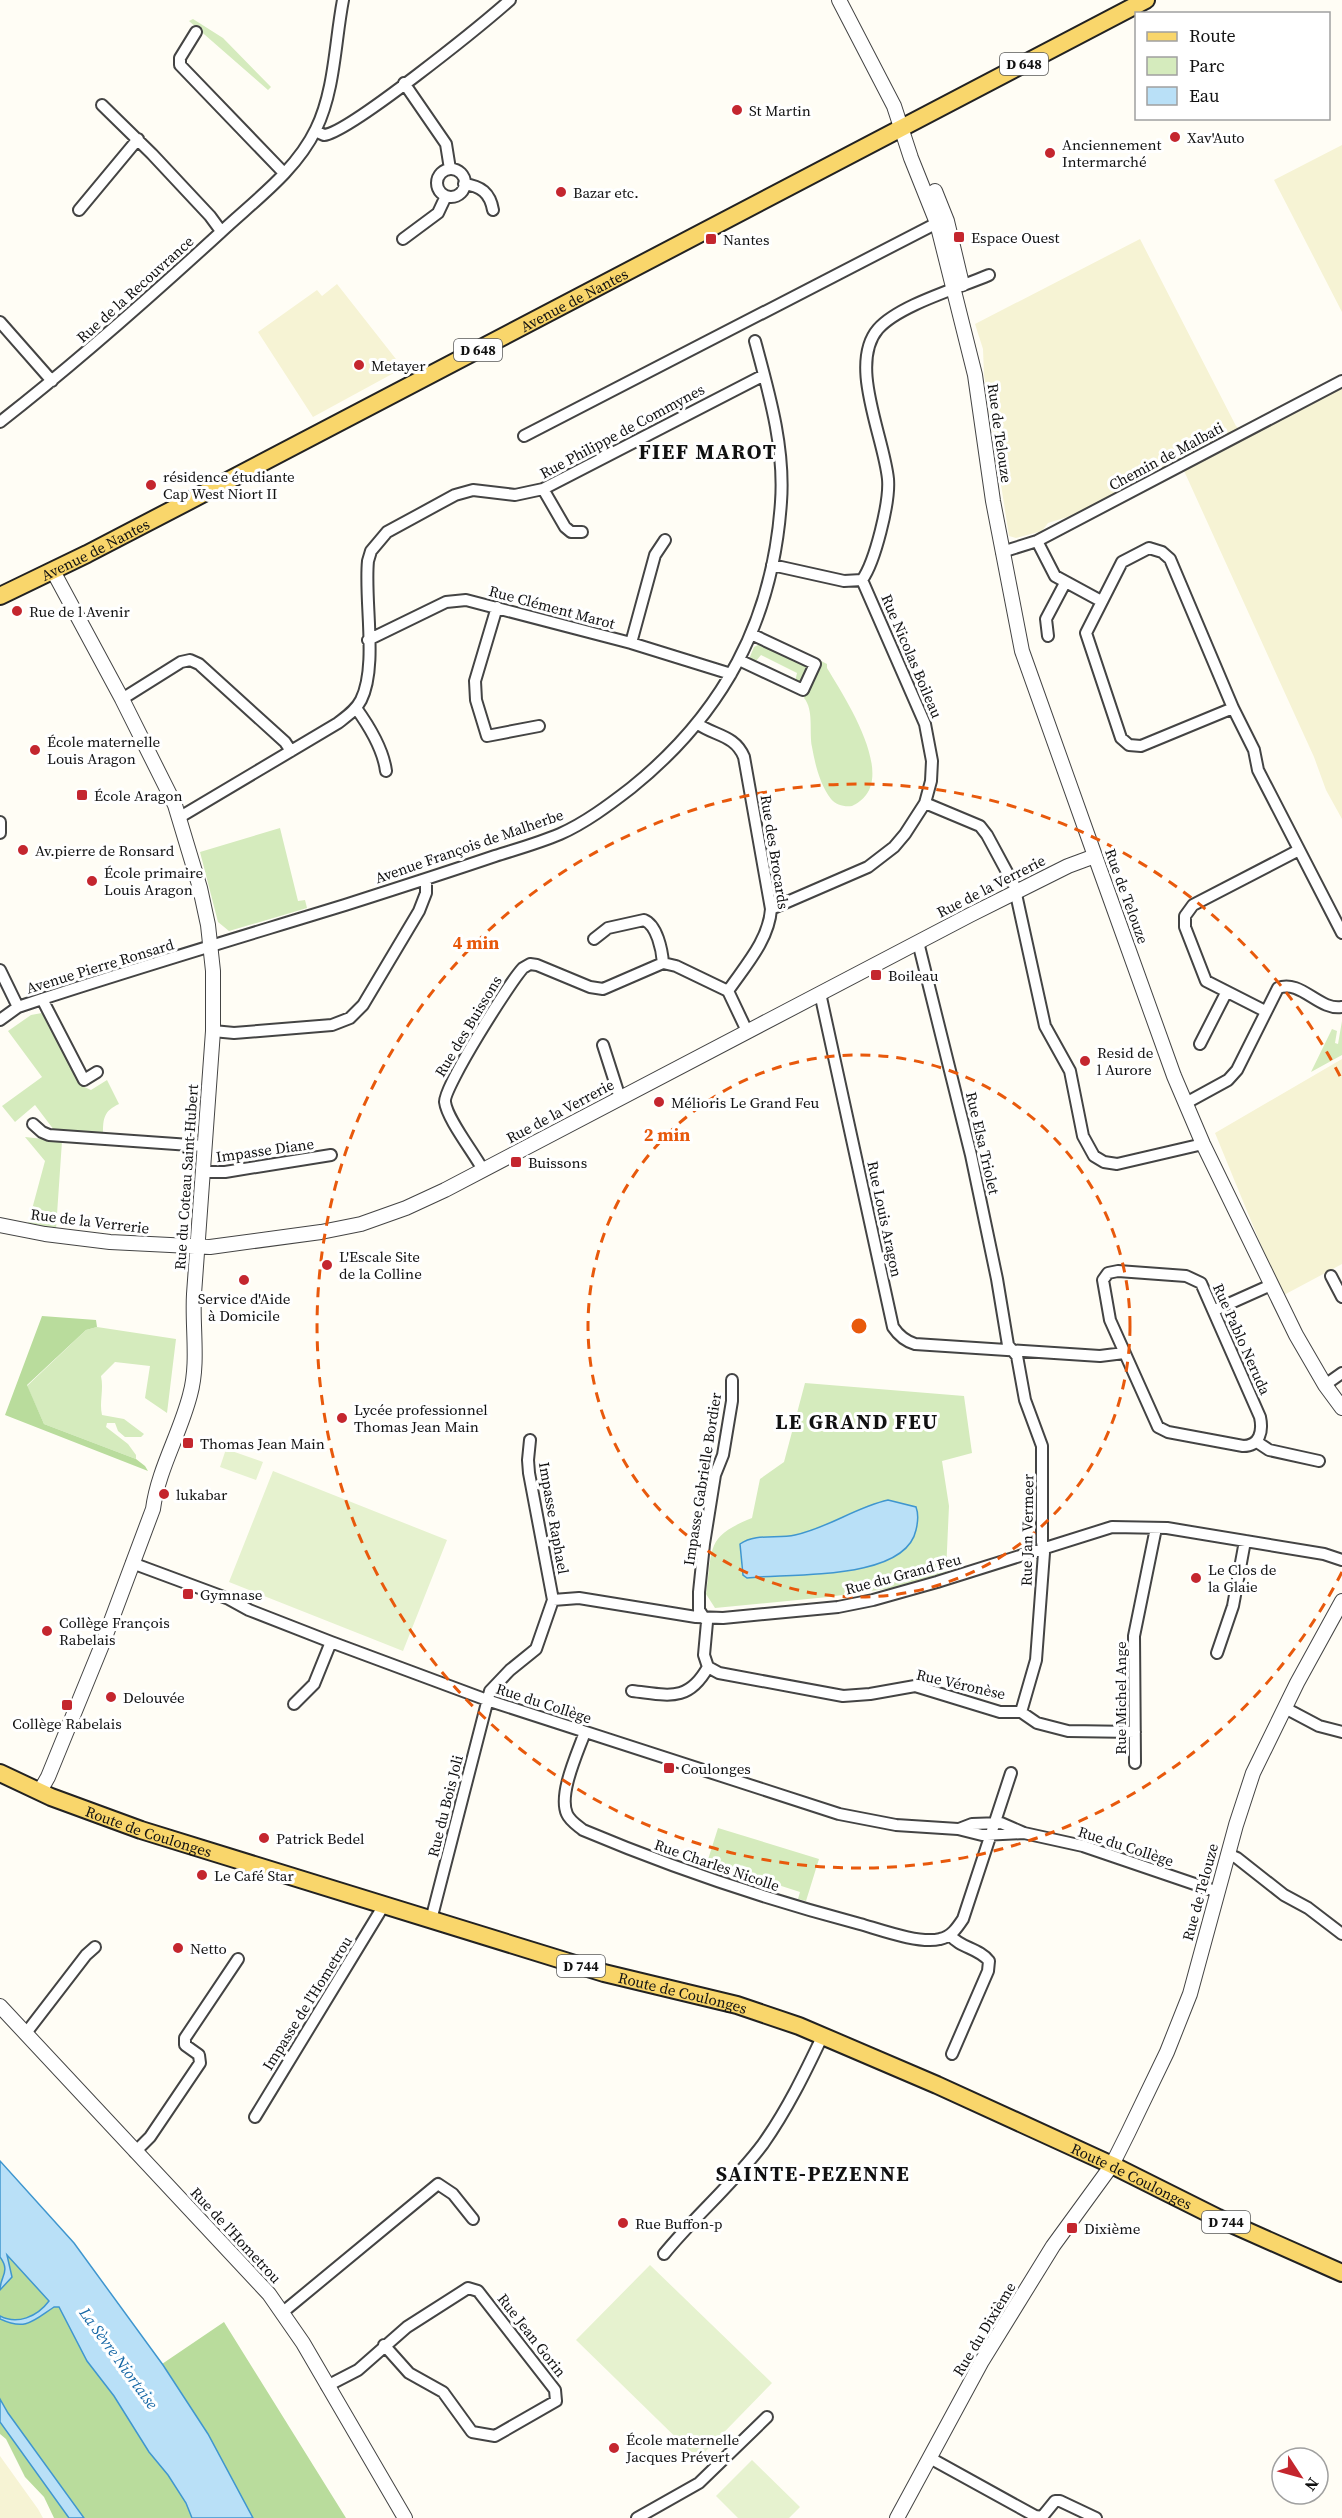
<svg xmlns="http://www.w3.org/2000/svg" width="1342" height="2518" font-family="'Source Serif 4',serif">
<rect width="100%" height="100%" fill="#fffdf5"/>
<path fill="#f6f3d4" d="M1342,145V312L1274,180Z
M1140,239L1236,426L1246,435L1342,386V819L1326,790L1314,757L1180,462L1077,514L1048,523L1042,531L1016,538L1009,536L984,375L983,349L975,324Z
M337,284L403,368L313,417L258,332L317,290L322,296Z
M1342,1059V1264L1282,1296L1215,1133Z
M0,2456L38,2509L43,2518H0Z"/>
<path fill="#d5ebbd" fill-rule="evenodd" d="M193,19L223,38L271,87L268,90L189,21Z
M760,644L808,665L809,668L802,685L795,682L797,673L761,655L756,661L749,659L754,647Z
M819,660L827,664V668C844,696 889,765 866,795C863,799 857,804 852,806C844,807 836,805 831,799C820,785 815,764 812,747C809,731 814,710 804,698Z
M280,828L298,901L305,900L307,908L229,931L218,922L200,852Z
M42,1013L80,1085L91,1090L107,1080L119,1104C104,1111 103,1118 103,1134L54,1130L35,1105L15,1122L2,1106L42,1077L8,1031L31,1015Z
M1342,1021V1055L1311,1072L1332,1029L1337,1031L1335,1043L1338,1044Z
M25,1137L62,1141L56,1229L28,1224L45,1161Z
M97,1327L176,1339L167,1413L145,1398L150,1366L115,1362L101,1376C104,1390 99,1402 102,1415L124,1419L144,1434L141,1437H125L118,1431L115,1423H107L106,1427L128,1444L136,1455V1459L44,1424L27,1386L86,1330Z
M805,1383L964,1396L972,1453L942,1461L949,1506L946,1572L907,1586L828,1597L715,1608L706,1594C713,1547 705,1537 752,1518L760,1479L784,1462ZM888,1500L916,1507C919,1515 918,1522 916,1530C905,1582 787,1573 747,1578L742,1573L740,1544C755,1535 770,1539 786,1537C823,1533 853,1508 888,1500Z
M718,1828L819,1859L806,1901L798,1899L800,1892L716,1865L714,1872L705,1869Z"/>
<path fill="#b9dc9c" d="M42,1316L96,1320L97,1327L86,1330L27,1385L44,1424L136,1459L145,1466L148,1471L5,1415Z
M0,2161L74,2243L162,2364L224,2322L346,2518H54L44,2497L25,2477L6,2439L0,2434Z"/>
<path fill="#e6f2cf" d="M226,1449L263,1462L256,1480L220,1467Z
M273,1471L447,1540L403,1651L229,1582Z
M650,2265L772,2383L698,2459L576,2340Z
M752,2460L800,2507L789,2518H738L716,2496Z"/>
<path fill="#b9e0f7" stroke="#3f96cf" stroke-width="1.5" d="M888,1500L916,1507C919,1515 918,1522 916,1530C905,1582 786,1573 747,1578L743,1575L740,1544C756,1533 777,1539 795,1535C828,1528 856,1507 888,1500Z
M0,2161L74,2243L163,2365L208,2434L253,2518H192L186,2503L168,2475L149,2452L114,2396L87,2361L59,2307H54C33,2321 26,2331 0,2319V2316C17,2325 37,2317 49,2301L7,2255L12,2277L0,2290C0,2276 11,2272 0,2257Z
M0,2399L8,2413L84,2518H69L0,2422Z"/>
<g fill="none" stroke-linecap="round" stroke-linejoin="round">
<g stroke="#444" stroke-width="14">
<path id="minor" d="M196,32L180,58V65L284,173
M404,83L446,144L450,169
M102,105L152,154L210,216L221,231
M315,131L324,135C349,133 484,23 510,0
M437 183a14 14 0 1 1 28 0a14 14 0 1 1-28 0Z
M464,184C481,186 490,193 493,210
M79,210L138,139
M403,239L438,213L446,196
M0,322L52,381
M0,422C77,362 149,298 221,232C254,201 296,171 316,129C335,90 335,41 343,0
M524,436L937,223
M543,489L565,527L571,532H582
M1037,541L1055,576L1101,601
M1002,552L1037,541L1342,381
M772,565L844,581L862,580C875,562 890,502 888,479C884,437 848,364 878,329C899,305 959,288 989,275
M497,607L475,681L476,700L487,736L539,726
M1048,636L1046,619L1065,583
M368,640L446,602L466,600L631,643L731,674
M631,643L655,555L665,540
M739,660L803,690L815,664L751,634
M122,699L181,662L190,660L199,664L285,742L291,751
M356,708C369,726 383,748 386,771
M1233,708L1141,746L1129,745L1121,738L1086,633L1122,562L1149,548L1162,552L1170,559L1233,708L1254,750L1258,770L1342,933
M698,724C715,736 735,735 744,757L771,909C769,940 745,966 728,991L747,1031
M925,803L980,826L987,835L1014,885L1045,1026L1070,1071L1083,1136L1094,1156L1104,1162L1117,1164L1203,1144
M180,817L338,723C347,716 356,710 361,700C378,666 364,600 368,561L371,551L387,532L455,495L473,490L515,495L543,489L764,375
M0,822V833
M771,909L868,867L894,847L905,834L925,803L931,781L932,761L925,724L862,580
M594,939L608,928L644,920C657,925 662,950 663,963
M918,942L971,1155L997,1279L1008,1345L1017,1356L1025,1400L1042,1446V1542L1044,1553L1036,1660L1021,1712
M0,970L18,1007
M820,993L893,1327C899,1336 905,1341 915,1344L1100,1356L1124,1353
M42,999L84,1080L97,1072
M1265,1011L1206,981L1185,927V916L1193,905L1299,850
M0,1020L18,1007L42,999C143,966 244,936 345,905C395,889 445,873 495,856C517,849 539,843 560,834C585,823 609,805 631,788C723,714 773,621 781,502C785,447 769,393 755,341
M213,1031L234,1033L332,1025L350,1018L363,1005L419,911L426,893V880
M1200,1044L1226,993
M603,1045L620,1098
M1186,1103L1228,1080L1237,1070L1278,988C1301,979 1319,1011 1342,1007
M33,1124L42,1132L49,1135L204,1146
M483,1170C474,1153 447,1119 445,1102C443,1088 510,982 523,968L530,964L537,965L590,987L603,989L663,963L676,966L728,991
M203,1172H225L331,1155
M1118,1271L1186,1276L1201,1283L1260,1417C1263,1431 1260,1446 1243,1446L1168,1432L1158,1427L1110,1320L1103,1280L1108,1273Z
M1331,1276L1342,1297
M1215,1310L1271,1285
M732,1380V1401L723,1455L715,1475L704,1544L699,1592V1610L707,1622L704,1655L708,1667L719,1673L843,1696L870,1694L915,1686L1000,1712H1021L1037,1723L1068,1731L1135,1732
M1325,1385L1342,1373
M530,1440L528,1460L529,1473L553,1600
M1257,1442L1269,1450L1319,1461
M132,1563L229,1599L249,1610L331,1642L487,1700L839,1814L896,1825L958,1829L982,1835L1024,1833
M1217,1653L1233,1606L1245,1541
M632,1691C668,1695 688,1703 708,1667
M294,1704L314,1684L331,1642
M1285,1708L1319,1726L1342,1732
M585,1732C578,1752 558,1794 567,1814C570,1821 577,1825 583,1830C673,1868 765,1899 860,1924C881,1930 919,1944 940,1939C951,1937 957,1928 963,1919L1011,1773
M1135,1763L1134,1636L1156,1528
M959,1829L972,1824L1001,1823L1024,1833L1083,1846L1218,1892
M1228,1854L1237,1858L1284,1895L1308,1908L1342,1934
M431,1920L490,1691L510,1670L536,1649L553,1600L579,1598L696,1617L723,1618L838,1607L873,1600L937,1582L1112,1527L1167,1528L1324,1554L1342,1560
M950,1935C960,1948 979,1948 989,1961L988,1971L952,2054
M26,2033L86,1955L95,1947
M255,2117L384,1905
M135,2152L150,2137L200,2063L199,2055L185,2045V2038L238,1959
M664,2254C695,2216 733,2184 763,2144C787,2110 805,2073 823,2035
M283,2312L438,2184L453,2194L473,2219
M327,2386L358,2370L407,2327L468,2288L478,2291L555,2390L556,2401L495,2436L472,2432L443,2392L409,2373L384,2345
M930,2458L1035,2516L1042,2517L1055,2501H1060L1096,2518
M637,2518L699,2483L767,2417"/>
</g>
<g stroke="#444" stroke-width="16">
<path id="tertiary" d="M839,0L894,106L911,158L937,223L975,375L993,501L1022,651L1100,870L1174,1076L1203,1144L1296,1335L1325,1385L1342,1408
M935,191L947,221L962,284
M0,1225L45,1234L110,1242L210,1247L321,1232L361,1224L406,1208L445,1190L970,915L1068,866L1095,856
M40,1791L48,1777L104,1640L153,1509C158,1470 180,1434 190,1395C199,1363 192,1327 194,1294L213,1031V971L208,925L200,888L175,805L122,699L53,571
M0,2006L269,2294L303,2343L405,2518
M897,2518L982,2361L1053,2246L1112,2165L1128,2133L1167,2052L1190,1994L1236,1825L1253,1773L1297,1683L1342,1601"/>
</g>
<g stroke="#222" stroke-width="20">
<g id="primary">
<path id="s1" d="M0,596L87,554L212,489L1146,0"/>
<path id="s2" d="M0,1773L51,1797L141,1830L604,1973L737,2005L799,2026L937,2085L1112,2165L1218,2218L1342,2273"/>
</g>
</g>
<use href="#minor" stroke="#fff" stroke-width="10"/>
<use href="#tertiary" stroke="#fff" stroke-width="14"/>
<use href="#primary" stroke="#f9d66b" stroke-width="16"/>
</g>
<g fill="none" stroke="#e8590c" stroke-width="3" stroke-dasharray="10 8">
<circle cx="859" cy="1326" r="271"/>
<path d="M1342 1572A542 542 0 1 1 1342 1080"/>
</g>
<g fill="#c4262e" stroke="#fff" stroke-width="2">
<circle cx="737" cy="110" r="6"/>
<circle cx="1175" cy="137" r="6"/>
<circle cx="1050" cy="153" r="6"/>
<circle cx="561" cy="192" r="6"/>
<rect x="953" y="231" width="12" height="12" rx="3"/>
<rect x="705" y="233" width="12" height="12" rx="3"/>
<circle cx="359" cy="365" r="6"/>
<circle cx="151" cy="485" r="6"/>
<circle cx="17" cy="611" r="6"/>
<circle cx="35" cy="750" r="6"/>
<rect x="76" y="789" width="12" height="12" rx="3"/>
<circle cx="23" cy="850" r="6"/>
<circle cx="92" cy="881" r="6"/>
<rect x="870" y="969" width="12" height="12" rx="3"/>
<circle cx="1085" cy="1061" r="6"/>
<circle cx="659" cy="1102" r="6"/>
<rect x="510" y="1156" width="12" height="12" rx="3"/>
<circle cx="327" cy="1265" r="6"/>
<circle cx="244" cy="1280" r="6"/>
<circle cx="342" cy="1418" r="6"/>
<rect x="182" y="1437" width="12" height="12" rx="3"/>
<circle cx="164" cy="1494" r="6"/>
<circle cx="1196" cy="1578" r="6"/>
<rect x="182" y="1588" width="12" height="12" rx="3"/>
<circle cx="47" cy="1631" r="6"/>
<circle cx="111" cy="1697" r="6"/>
<rect x="61" y="1699" width="12" height="12" rx="3"/>
<rect x="663" y="1762" width="12" height="12" rx="3"/>
<circle cx="264" cy="1838" r="6"/>
<circle cx="202" cy="1875" r="6"/>
<circle cx="178" cy="1948" r="6"/>
<circle cx="623" cy="2223" r="6"/>
<rect x="1066" y="2222" width="12" height="12" rx="3"/>
<circle cx="614" cy="2448" r="6"/>
</g>
<g text-anchor="middle" dominant-baseline="central" stroke-width="6" stroke-linejoin="round" paint-order="stroke">
<g fill="#fff" stroke="#585858" stroke-width="1.5">
<rect x="1000" y="53" width="48" height="22" rx="4.5"/>
<rect x="454" y="339" width="48" height="22" rx="4.5"/>
<rect x="557" y="1955" width="48" height="22" rx="4.5"/>
<rect x="1202" y="2211" width="48" height="22" rx="4.5"/>
</g>
<g font-size="14" font-weight="bold" fill="#111">
<text x="1024" y="64">D 648</text>
<text x="478" y="350">D 648</text>
<text x="581" y="1966">D 744</text>
<text x="1226" y="2222">D 744</text>
</g>
<g font-size="15" fill="#111" stroke="#fff" text-anchor="start">
<text x="749" y="110">St Martin</text>
<text x="1187" y="137">Xav'Auto</text>
<text x="1062" y="144">Anciennement<tspan x="1062" dy="17">Intermarché</tspan></text>
<text x="573" y="192">Bazar etc.</text>
<text x="971" y="237">Espace Ouest</text>
<text x="723" y="239">Nantes</text>
<text x="371" y="365">Metayer</text>
<text x="163" y="476">résidence étudiante<tspan x="163" dy="17">Cap West Niort II</tspan></text>
<text x="29" y="611">Rue de l Avenir</text>
<text x="47" y="741">École maternelle<tspan x="47" dy="17">Louis Aragon</tspan></text>
<text x="94" y="795">École Aragon</text>
<text x="35" y="850">Av.pierre de Ronsard</text>
<text x="104" y="872">École primaire<tspan x="104" dy="17">Louis Aragon</tspan></text>
<text x="888" y="975">Boileau</text>
<text x="1097" y="1052">Resid de<tspan x="1097" dy="17">l Aurore</tspan></text>
<text x="671" y="1102">Mélioris Le Grand Feu</text>
<text x="528" y="1162">Buissons</text>
<text x="339" y="1256">L'Escale Site<tspan x="339" dy="17">de la Colline</tspan></text>
<text x="244" y="1298" text-anchor="middle">Service d'Aide<tspan x="244" dy="17">à Domicile</tspan></text>
<text x="354" y="1409">Lycée professionnel<tspan x="354" dy="17">Thomas Jean Main</tspan></text>
<text x="200" y="1443">Thomas Jean Main</text>
<text x="176" y="1494">lukabar</text>
<text x="1208" y="1569">Le Clos de<tspan x="1208" dy="17">la Glaie</tspan></text>
<text x="200" y="1594">Gymnase</text>
<text x="59" y="1622">Collège François<tspan x="59" dy="17">Rabelais</tspan></text>
<text x="123" y="1697">Delouvée</text>
<text x="67" y="1723" text-anchor="middle">Collège Rabelais</text>
<text x="681" y="1768">Coulonges</text>
<text x="276" y="1838">Patrick Bedel</text>
<text x="214" y="1875">Le Café Star</text>
<text x="190" y="1948">Netto</text>
<text x="635" y="2223">Rue Buffon-p</text>
<text x="1084" y="2228">Dixième</text>
<text x="626" y="2439">École maternelle<tspan x="626" dy="17">Jacques Prévert</tspan></text>
</g>
<g font-size="15" fill="#111" stroke="#fff">
<text transform="translate(135 289) rotate(-42)">Rue de la Recouvrance</text>
<text stroke="none"><textPath href="#s1" startOffset="646">Avenue de Nantes</textPath></text>
<text transform="translate(622 431) rotate(-28)">Rue Philippe de Commynes</text>
<text transform="translate(1000 433) rotate(82)">Rue de Telouze</text>
<text transform="translate(1166 456) rotate(-28)">Chemin de Malbati</text>
<text stroke="none"><textPath href="#s1" startOffset="106">Avenue de Nantes</textPath></text>
<text transform="translate(552 607) rotate(15)">Rue Clément Marot</text>
<text transform="translate(912 656) rotate(67)">Rue Nicolas Boileau</text>
<text transform="translate(469 846) rotate(-19)">Avenue François de Malherbe</text>
<text transform="translate(775 852) rotate(81)">Rue des Brocards</text>
<text transform="translate(991 886) rotate(-27)">Rue de la Verrerie</text>
<text transform="translate(1127 896) rotate(70)">Rue de Telouze</text>
<text transform="translate(100 966) rotate(-17)">Avenue Pierre Ronsard</text>
<text transform="translate(468 1026) rotate(-59)">Rue des Buissons</text>
<text transform="translate(560 1111) rotate(-28)">Rue de la Verrerie</text>
<text transform="translate(983 1143) rotate(77)">Rue Elsa Triolet</text>
<text transform="translate(265 1150) rotate(-8)">Impasse Diane</text>
<text transform="translate(186 1177) rotate(-86)">Rue du Coteau Saint-Hubert</text>
<text transform="translate(885 1219) rotate(78)">Rue Louis Aragon</text>
<text transform="translate(90 1221) rotate(7)">Rue de la Verrerie</text>
<text transform="translate(1242 1339) rotate(66)">Rue Pablo Neruda</text>
<text transform="translate(702 1479) rotate(-81)">Impasse Gabrielle Bordier</text>
<text transform="translate(554 1518) rotate(80)">Impasse Raphael</text>
<text transform="translate(1027 1530) rotate(-89)">Rue Jan Vermeer</text>
<text transform="translate(903 1574) rotate(-15)">Rue du Grand Feu</text>
<text transform="translate(961 1684) rotate(13)">Rue Véronèse</text>
<text transform="translate(1120 1698) rotate(-90)">Rue Michel Ange</text>
<text transform="translate(544 1703) rotate(18)">Rue du Collège</text>
<text transform="translate(445 1806) rotate(-76)">Rue du Bois Joli</text>
<text stroke="none"><textPath href="#s2" startOffset="160">Route de Coulonges</textPath></text>
<text transform="translate(1126 1846) rotate(18)">Rue du Collège</text>
<text transform="translate(717 1865) rotate(19)">Rue Charles Nicolle</text>
<text transform="translate(1200 1892) rotate(-75)">Rue de Telouze</text>
<text stroke="none"><textPath href="#s2" startOffset="718">Route de Coulonges</textPath></text>
<text transform="translate(307 2003) rotate(-58)">Impasse de l'Hometrou</text>
<text stroke="none"><textPath href="#s2" startOffset="1204">Route de Coulonges</textPath></text>
<text transform="translate(236 2235) rotate(47)">Rue de l'Hometrou</text>
<text transform="translate(984 2329) rotate(-59)">Rue du Dixième</text>
<text transform="translate(532 2335) rotate(52)">Rue Jean Gorin</text>
</g>
<g font-size="16" font-style="italic" fill="#1768a6" stroke="#fff">
<text transform="translate(119 2358) rotate(54)">La Sèvre Niortaise</text>
</g>
<g font-size="21" font-weight="bold" letter-spacing="1.5" fill="#111" stroke="#fff">
<text x="708" y="451">FIEF MAROT</text>
<text x="857" y="1421">LE GRAND FEU</text>
<text x="813" y="2173">SAINTE-PEZENNE</text>
</g>
</g>
<circle cx="859" cy="1326" r="9" fill="#e8590c" stroke="#fff" stroke-width="3"/>
<g font-size="18" text-anchor="middle" font-weight="bold" fill="#e8590c" stroke="#fff" stroke-width="6" stroke-linejoin="round" paint-order="stroke">
<text x="476" y="949">4 min</text>
<text x="667" y="1141">2 min</text>
</g>
<rect x="1135" y="12" width="195" height="108" fill="#ffffff" stroke="#a0a0a0" stroke-width="1.5"/>
<rect x="1147" y="32" width="30" height="9" fill="#f9d66b" stroke="#a0a0a0" stroke-width="1.5"/>
<text x="1189" y="42" font-size="18" fill="#111111">Route</text>
<rect x="1147" y="57" width="30" height="18" fill="#d5ebbd" stroke="#a0a0a0" stroke-width="1.5"/>
<text x="1189" y="72" font-size="18" fill="#111111">Parc</text>
<rect x="1147" y="87" width="30" height="18" fill="#b9e0f7" stroke="#a0a0a0" stroke-width="1.5"/>
<text x="1189" y="102" font-size="18" fill="#111111">Eau</text>
<g transform="translate(1300 2476) rotate(126)"><circle r="28" fill="#ffffff" stroke="#a0a0a0" stroke-width="1.5"/>
<path d="M0-4.5L10 22L0 15L-10 22Z" fill="#c4262e"/>
<text y="-9" font-size="16" font-weight="bold" text-anchor="middle" fill="#111111">N</text>
</g>
</svg>
